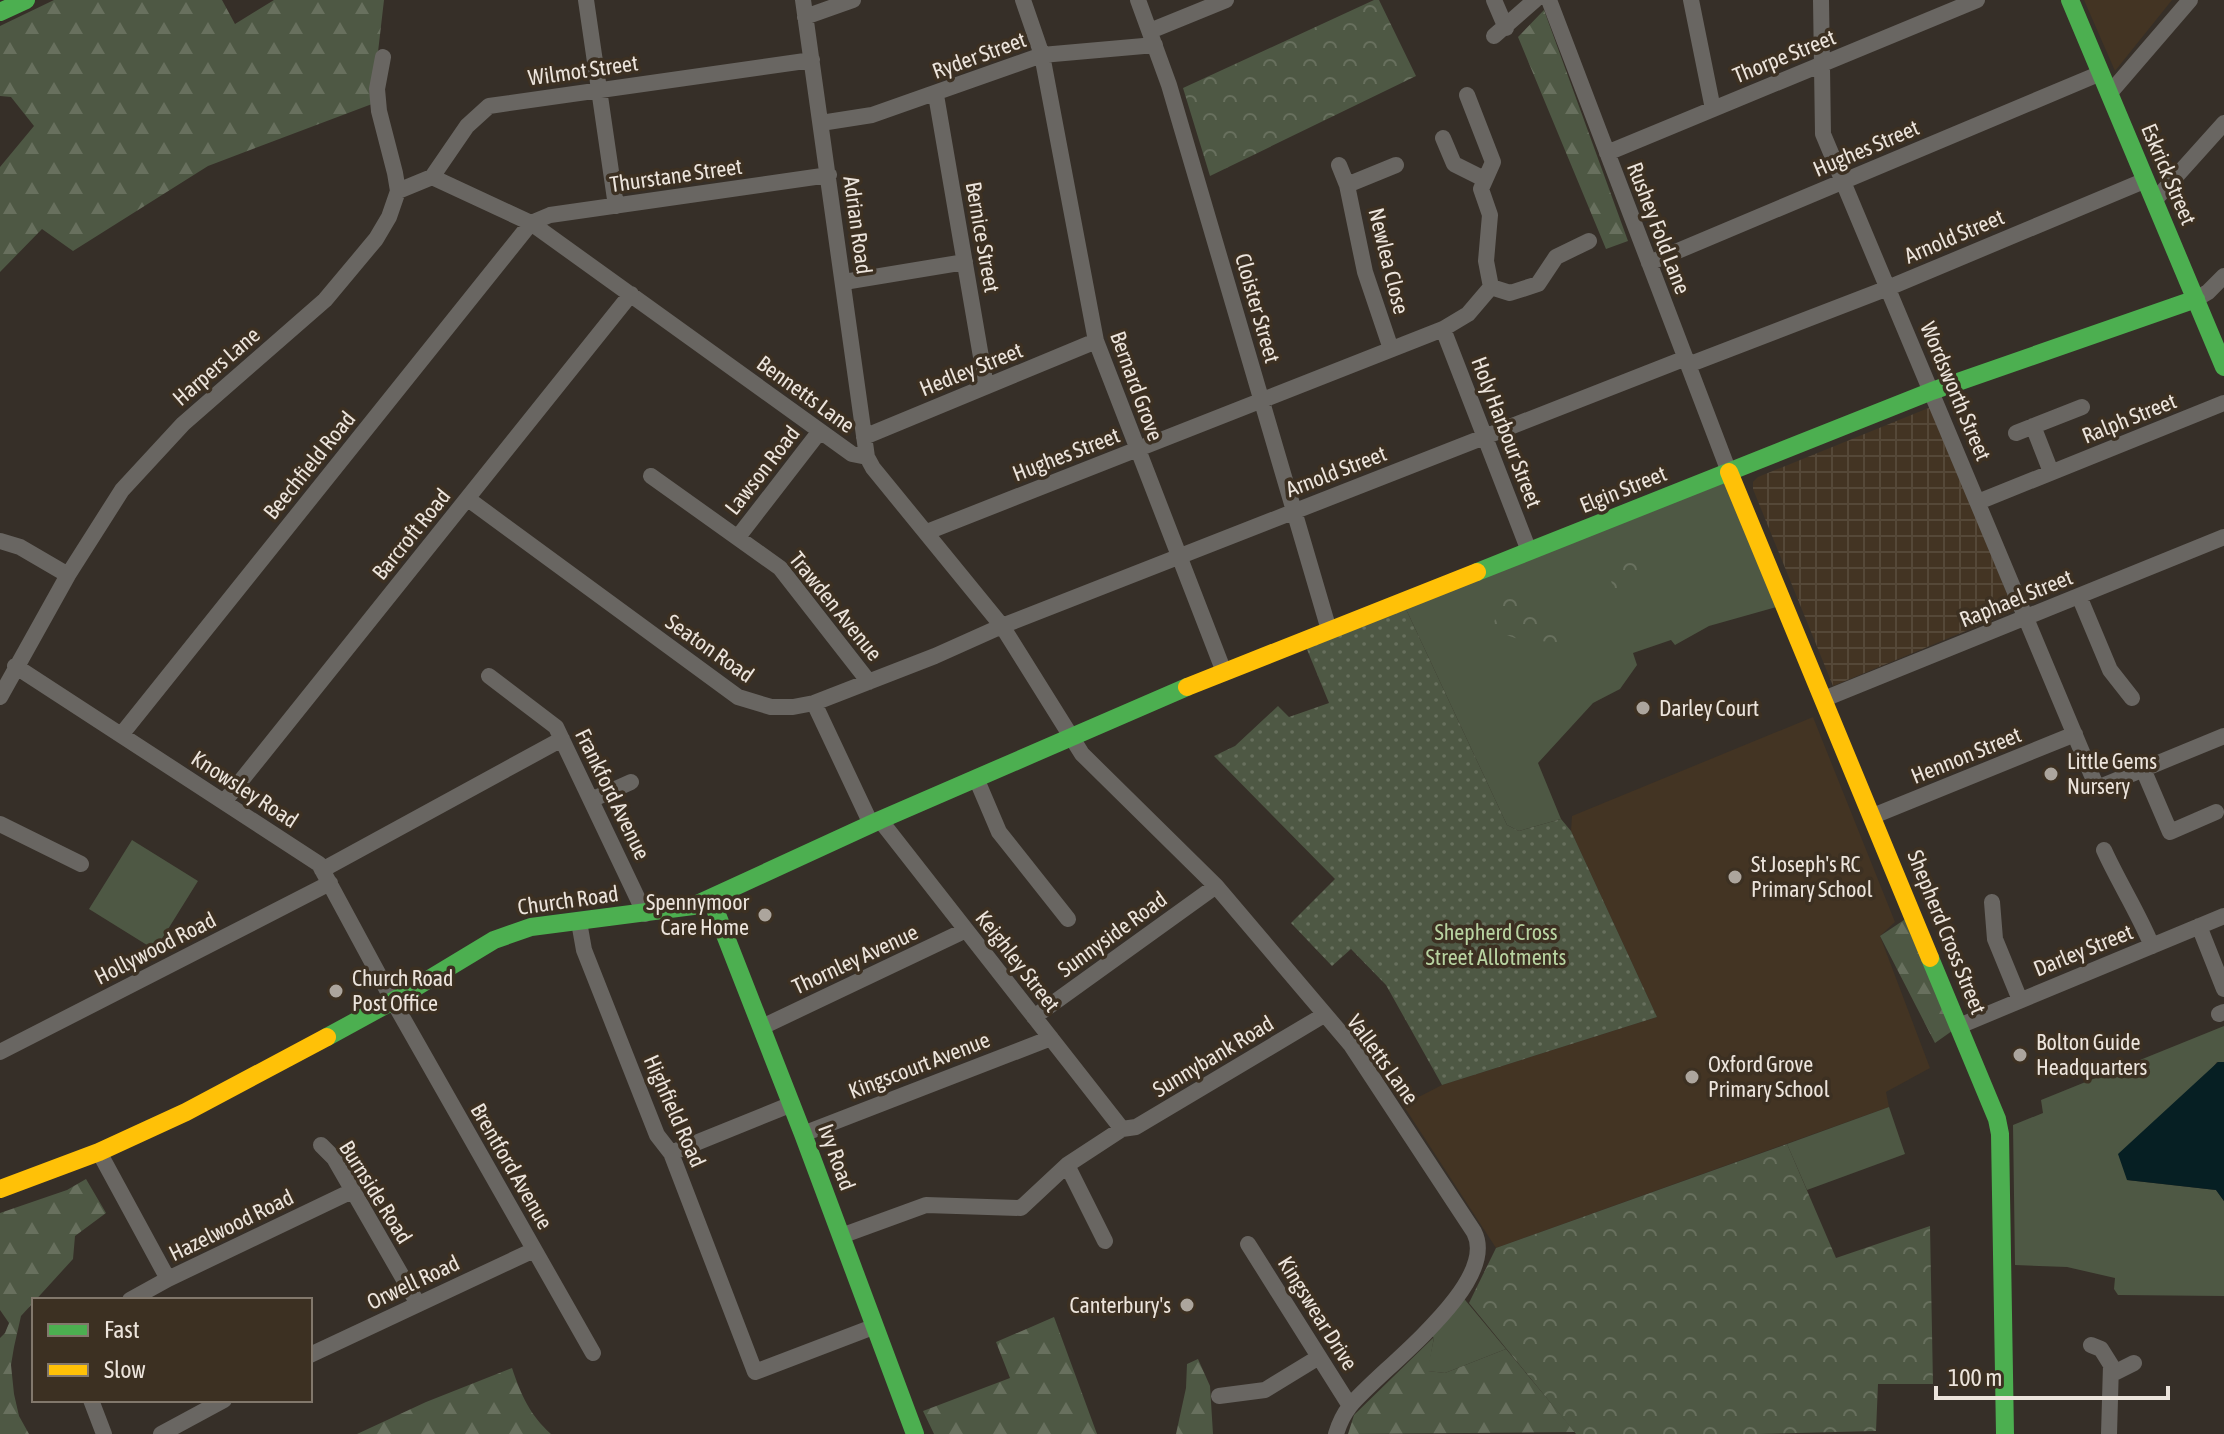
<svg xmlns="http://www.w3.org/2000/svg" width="2224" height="1434" font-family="'Asap Condensed',sans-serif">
<defs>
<pattern id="industrial-grid" width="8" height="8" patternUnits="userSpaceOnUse" patternTransform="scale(2)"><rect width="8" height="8" fill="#433423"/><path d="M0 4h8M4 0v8" fill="none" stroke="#554838"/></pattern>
<pattern id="forest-firs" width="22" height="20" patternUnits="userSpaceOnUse" patternTransform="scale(2)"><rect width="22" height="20" fill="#4e5844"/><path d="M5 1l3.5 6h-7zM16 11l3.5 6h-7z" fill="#68705e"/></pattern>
<pattern id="park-crowns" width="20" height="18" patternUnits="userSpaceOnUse" patternTransform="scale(2)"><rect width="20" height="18" fill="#4e5844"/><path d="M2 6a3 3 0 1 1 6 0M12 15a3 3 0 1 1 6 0" fill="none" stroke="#68705e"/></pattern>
<pattern id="garden-dots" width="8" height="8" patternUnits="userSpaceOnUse" patternTransform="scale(2)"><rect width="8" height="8" fill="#4e5844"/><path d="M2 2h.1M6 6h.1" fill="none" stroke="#68705e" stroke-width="1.8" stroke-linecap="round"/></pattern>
</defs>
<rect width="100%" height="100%" fill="#362f28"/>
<path fill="#433423" d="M2084,0H2172L2115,71Z
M1813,717L1895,922L1880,936L1930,1068L1886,1092L1889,1107L1496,1248L1403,1105L1442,1085L1657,1017L1571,831L1572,816Z"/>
<path fill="url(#industrial-grid)" d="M1931,407L2014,611L1833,686L1753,489V482L1758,477Z"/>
<path fill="#4e5844" d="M1729,472L1784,605L1709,626L1675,645L1671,640L1633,653L1637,665L1620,689L1593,703L1538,763L1561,819L1519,831L1507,825L1405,607Z
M132,840L198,881L155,950L89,909Z
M2224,1026V1062H2217L2127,1180L2216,1190L2224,1201V1296L2118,1295L2114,1289L2115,1278L2067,1267L2015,1265L2013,1125L2043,1113L2041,1100Z
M1889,1107L1905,1154L1807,1190L1787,1144Z
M1461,1295L1506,1349L1445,1373L1427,1371L1434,1338L1426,1331Z"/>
<path fill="url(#forest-firs)" d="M54,0H222L235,24L274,0H384L372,104L208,166L73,251L42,229L0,272V167L34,126L11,97L0,96V26Z
M1544,10L1628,241L1606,249L1518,37Z
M1913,914L1959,1026L1935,1043L1880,936Z
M86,1179L106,1213L75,1236L73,1259L21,1316L14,1347L11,1365L14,1394L19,1416L29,1434H0V1338L5,1333L9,1323L0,1310V1213L67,1190Z
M1054,1317L1097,1434H934L923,1411L1010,1378L996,1342Z
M1434,1337L1428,1371L1445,1373L1506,1349L1575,1432L1348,1434L1354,1415Z
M1198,1359L1210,1386L1213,1434H1176L1186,1388L1187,1364Z
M512,1368C521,1395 530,1415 551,1434H357L426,1402Z"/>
<path fill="url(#park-crowns)" d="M1374,0H1379L1416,76L1210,176L1183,88Z
M1630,552H1655L1662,573L1614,589L1607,570Z
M1510,590C1537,593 1547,619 1558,642L1521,640L1492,630L1502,594Z
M1787,1144L1836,1258L1930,1226L1933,1384H1878L1876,1431L1758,1434H1576L1469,1303L1496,1248Z"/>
<path fill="url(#garden-dots)" d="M1405,607L1507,825L1519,831L1561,819L1571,831L1657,1017L1442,1085L1386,985L1351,949L1332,966L1291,923L1335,879L1214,756L1235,746L1278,706L1289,717L1329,703L1306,647Z"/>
<path fill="#061f23" d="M2218,1062H2224V1201L2216,1190L2127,1180L2118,1154Z"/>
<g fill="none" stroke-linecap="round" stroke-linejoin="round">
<path stroke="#696662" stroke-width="16" d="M586,0L616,206
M803,0L867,457
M1023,0L1042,55L1096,341L1224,672
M1138,0L1169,85L1329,630
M1494,0L1506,28
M1549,0L1729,472
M1691,0L1713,109
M1821,0L1823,134L2095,783L2100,787L2224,736
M805,17L853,0
M1150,31L1226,0
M1494,36L1535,0
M2109,94L2190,0
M936,95L986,386
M821,123L872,115L1042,55L1155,45
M1443,138L1454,164L1484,179
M1607,153L1977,0
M1339,165L1347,185L1365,272L1391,349
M432,177L531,223L852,454L867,457L873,468L1002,626L1082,754L1216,886L1351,1045L1474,1232C1501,1284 1379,1370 1350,1406C1343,1415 1339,1424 1336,1434
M1347,185L1396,165
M398,191L432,177L467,126L489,106L812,60
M2154,201L2224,123
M1649,263L2101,73
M844,282L965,262
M1491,287L1510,293L1538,284L1556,257L1589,241
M2196,299L2208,292L2224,276
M1443,329L1529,551
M1688,365L1888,288L2146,180
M2033,426L2051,472
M2016,433L2082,407
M864,437L1096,341
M651,476L780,568L869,682
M468,499L738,697L771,707H793L814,703L935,656L1002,626L1686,358
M1978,502L2224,403
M927,532L1443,329L1468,314L1491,287L1486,261L1490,215L1481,189L1493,162L1467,95
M738,537L820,431
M0,541L20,547L68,575
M2079,596L2110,670L2132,698
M15,666L319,864L393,1001L593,1353
M489,676L556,727L645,914
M0,697L68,575L122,490L183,424L325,300L376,239L389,217L398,191L395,173L379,111L377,89L383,57
M1824,699L2224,537
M814,703L871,824
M121,735L531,223L550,215L829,175
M2143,769L2170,832L2216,812
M976,778L999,832L1068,919
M591,800L631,782
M224,802L631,294
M1873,816L2075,734
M880,820L1122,1129
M0,824L81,864
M2104,850C2119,883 2138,912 2152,946
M322,870L562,739
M1992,902L1995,939L2020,1000
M579,922L584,950L657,1135L671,1153L755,1372L873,1327
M2199,926L2224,989
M2219,1014L2224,1012
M1034,1017L1216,886
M1959,1026L2224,916
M762,1027L966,930
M0,1052L330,883
M803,1134L1051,1038
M321,1145L334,1158L418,1304
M99,1152L168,1279
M671,1153L792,1104
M1067,1165L1105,1241
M841,1236L926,1205L1021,1208L1067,1165L1122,1129L1136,1127L1324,1015
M1248,1244L1350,1406
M130,1300L168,1279L352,1191
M2091,1345L2101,1349L2111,1365L2109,1434
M310,1355L534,1250
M2112,1374L2134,1363
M1219,1396L1265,1390L1319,1357
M91,1400L104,1434
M161,1434L224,1400"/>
<path stroke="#4caf50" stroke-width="18" d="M2070,0L2224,367
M0,12L26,0
M1477,572L1932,391L2196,299
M711,899L803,1134L915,1434
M1930,958L1997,1119L2000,1134L2005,1434
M327,1037L393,1001L494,940L531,927L693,906L880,820L1187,687"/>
<path stroke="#ffc107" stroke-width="18" d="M1729,472L1930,958
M1187,687L1477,572
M0,1189L99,1152L186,1112L327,1037"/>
</g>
<g fill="#aca59d" stroke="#3c3022" stroke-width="3">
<circle cx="1643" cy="708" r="8"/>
<circle cx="2051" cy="774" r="8"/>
<circle cx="1735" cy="877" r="8"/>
<circle cx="765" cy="915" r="8"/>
<circle cx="336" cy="991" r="8"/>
<circle cx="2020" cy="1055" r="8"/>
<circle cx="1692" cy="1077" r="8"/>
<circle cx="1187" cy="1305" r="8"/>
</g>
<g text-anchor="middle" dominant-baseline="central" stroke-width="7" stroke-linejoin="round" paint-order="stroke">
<g font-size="22" fill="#ece4dc" stroke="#3c3022">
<text transform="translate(979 55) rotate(-20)">Ryder Street</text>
<text transform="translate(1784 56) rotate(-22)">Thorpe Street</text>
<text transform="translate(583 70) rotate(-8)">Wilmot Street</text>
<text transform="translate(1866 148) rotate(-23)">Hughes Street</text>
<text transform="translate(2169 174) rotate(67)">Eskrick Street</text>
<text transform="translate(676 175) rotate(-8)">Thurstane Street</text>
<text transform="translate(858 225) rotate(82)">Adrian Road</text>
<text transform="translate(1659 228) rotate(69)">Rushey Fold Lane</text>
<text transform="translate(1954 236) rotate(-23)">Arnold Street</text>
<text transform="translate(983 237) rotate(80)">Bernice Street</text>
<text transform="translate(1389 261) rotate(76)">Newlea Close</text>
<text transform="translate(1258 308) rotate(74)">Cloister Street</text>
<text transform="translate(216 366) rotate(-41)">Harpers Lane</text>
<text transform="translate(971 369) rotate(-22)">Hedley Street</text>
<text transform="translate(1137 386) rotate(70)">Bernard Grove</text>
<text transform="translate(1956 391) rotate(67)">Wordsworth Street</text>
<text transform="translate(806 394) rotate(36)">Bennetts Lane</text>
<text transform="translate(2129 418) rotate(-22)">Ralph Street</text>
<text transform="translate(1507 432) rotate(69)">Holy Harbour Street</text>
<text transform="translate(1066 454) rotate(-21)">Hughes Street</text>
<text transform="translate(309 465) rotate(-51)">Beechfield Road</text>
<text transform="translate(762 470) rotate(-52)">Lawson Road</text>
<text transform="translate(1336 471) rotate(-21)">Arnold Street</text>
<text transform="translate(1623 489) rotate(-22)">Elgin Street</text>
<text transform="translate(411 534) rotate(-51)">Barcroft Road</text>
<text transform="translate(2016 598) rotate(-22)">Raphael Street</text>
<text transform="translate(836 606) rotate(51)">Trawden Avenue</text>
<text transform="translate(710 648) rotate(35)">Seaton Road</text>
<text transform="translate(1966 755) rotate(-22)">Hennon Street</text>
<text transform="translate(245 789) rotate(33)">Knowsley Road</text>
<text transform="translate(613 794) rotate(64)">Frankford Avenue</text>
<text transform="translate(568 900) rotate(-8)">Church Road</text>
<text transform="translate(1947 932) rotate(68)">Shepherd Cross Street</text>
<text transform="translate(1112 934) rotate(-36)">Sunnyside Road</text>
<text transform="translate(155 948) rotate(-27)">Hollywood Road</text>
<text transform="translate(2083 950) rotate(-22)">Darley Street</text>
<text transform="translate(855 959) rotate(-25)">Thornley Avenue</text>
<text transform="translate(1018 961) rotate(52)">Keighley Street</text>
<text transform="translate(1213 1056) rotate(-31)">Sunnybank Road</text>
<text transform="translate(1383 1059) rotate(54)">Valletts Lane</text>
<text transform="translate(919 1065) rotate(-21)">Kingscourt Avenue</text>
<text transform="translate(675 1111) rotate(66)">Highfield Road</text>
<text transform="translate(837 1157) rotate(70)">Ivy Road</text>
<text transform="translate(512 1166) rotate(60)">Brentford Avenue</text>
<text transform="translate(376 1192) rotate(58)">Burnside Road</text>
<text transform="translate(231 1225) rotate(-26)">Hazelwood Road</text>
<text transform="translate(413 1282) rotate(-25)">Orwell Road</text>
<text transform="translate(1318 1313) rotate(58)">Kingswear Drive</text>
</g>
<g font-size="22" fill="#ece4dc" stroke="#3c3022" text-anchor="start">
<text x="1659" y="708">Darley Court</text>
<text x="2067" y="761">Little Gems<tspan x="2067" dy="25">Nursery</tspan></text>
<text x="1751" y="864">St Joseph's RC<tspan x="1751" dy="25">Primary School</tspan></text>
<text x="749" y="902" text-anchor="end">Spennymoor<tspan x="749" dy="25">Care Home</tspan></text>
<text x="352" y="978">Church Road<tspan x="352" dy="25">Post Office</tspan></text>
<text x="2036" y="1042">Bolton Guide<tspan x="2036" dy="25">Headquarters</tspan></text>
<text x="1708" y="1064">Oxford Grove<tspan x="1708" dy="25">Primary School</tspan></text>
<text x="1171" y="1305" text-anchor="end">Canterbury's</text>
</g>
<g font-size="22" fill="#b8d3a1" stroke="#3c3022">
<text x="1496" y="932">Shepherd Cross<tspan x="1496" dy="25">Street Allotments</tspan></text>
</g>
</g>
<rect x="32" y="1298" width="280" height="104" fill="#3c3022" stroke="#82786c" stroke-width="2"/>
<rect x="48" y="1324" width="40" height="12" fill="#4caf50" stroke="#82786c" stroke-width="2"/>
<text x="104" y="1338" font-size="24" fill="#ece4dc">Fast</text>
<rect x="48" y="1364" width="40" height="12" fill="#ffc107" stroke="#82786c" stroke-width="2"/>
<text x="104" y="1378" font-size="24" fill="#ece4dc">Slow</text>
<path d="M1936 1386v12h232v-12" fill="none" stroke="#ece4dc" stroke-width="4"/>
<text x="1948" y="1386" font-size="24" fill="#ece4dc" stroke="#3c3022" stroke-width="6" paint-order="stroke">100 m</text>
</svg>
